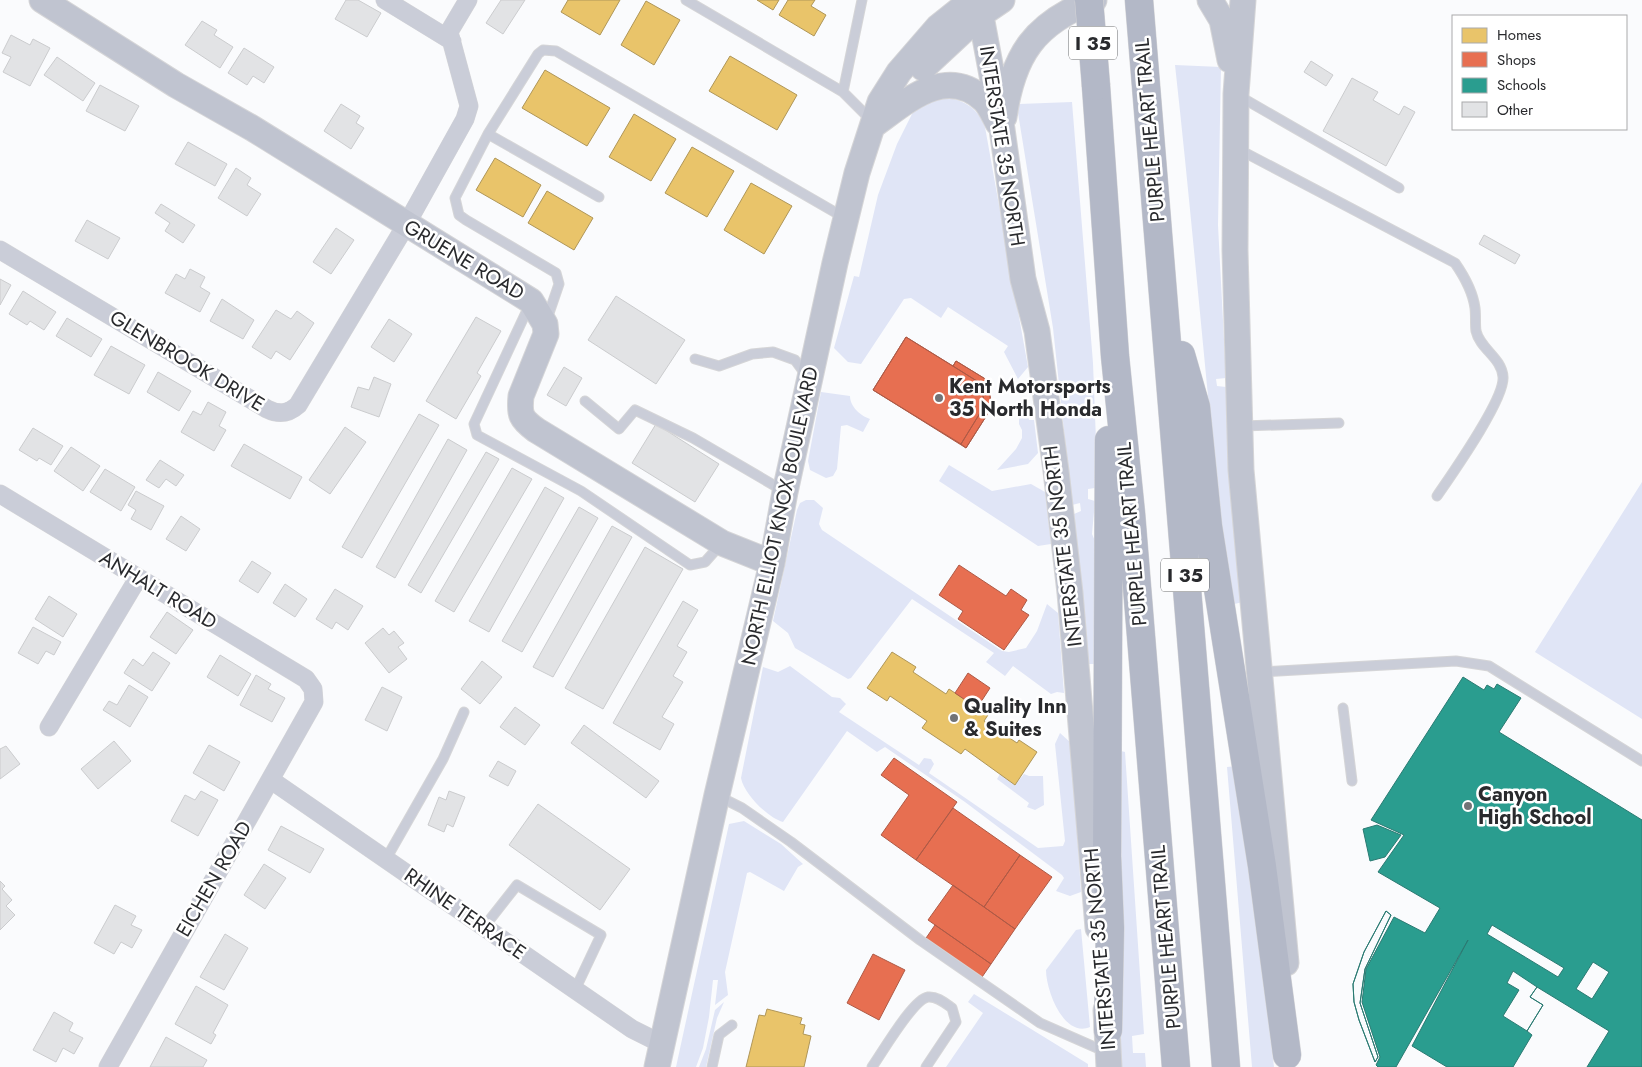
<svg xmlns="http://www.w3.org/2000/svg" width="1642" height="1067" font-family="Jost,sans-serif">
<rect width="100%" height="100%" fill="#fafbfd"/>
<path fill="#e0e5f6" d="M1175,65L1221,67L1218,225L1226,378L1216,379L1217,386L1226,387L1232,509L1243,602L1230,605C1209,425 1195,245 1175,65Z
M940,97C962,99 977,106 985,127L1028,367L1018,379L1004,352L1008,346L948,307L941,318L911,298L904,299L861,364L848,362L834,348L854,276L859,277L878,195L897,144L914,110Z
M1072,102L1093,363L1096,441L1095,488L1088,489V499L1095,501L1092,534L1095,541L1098,664H1088L1074,514L1081,511L1080,503L1072,505L1053,328L1018,113L1019,104Z
M821,392L850,396C850,407 861,416 870,419L863,432L847,425L841,426L837,469L833,476L826,478L810,470L808,461Z
M1019,401H1022L1032,408L1033,415L1028,416L1029,420H1034L1038,453L1028,464L997,470L1016,449L1022,438V430L1019,424Z
M949,465L992,491L1031,484L1045,492L1051,544L1038,546L939,481Z
M1642,482V719L1535,652Z
M806,500H814L823,508L819,524L822,530L1002,651L1009,652L1026,648L1037,631L1047,604L1058,613L1064,693L1057,692L1051,694L1013,666L1005,676L986,662L994,653L912,599L851,678L848,679L795,648L788,633L773,621L797,510L800,503Z
M790,666L832,697L840,698L846,704L839,712L919,765L924,758L931,759L934,764L929,773L1038,848L1063,846L1065,841L1055,744L1060,733L1071,743L1081,892L1070,896L1056,891L1064,878L1062,875L965,802L885,747L877,752L847,731L783,822C768,818 744,794 741,778L763,667L778,672Z
M1117,750L1125,752L1144,1034L1132,1036L1133,1053H1145L1146,1067H1120L1114,857Z
M1237,766L1274,1067H1252L1227,767Z
M1000,774L1015,785L1024,774L1029,776H1043L1044,805L1035,810L1027,807L1029,803L997,779Z
M744,821L781,844L803,864L798,867L784,891L750,872L747,873L725,972L728,995L715,1005L718,980H713L709,1017L703,1048L696,1067H676L729,824Z
M1081,929L1090,1027C1064,1038 1046,991 1046,970L1076,930Z
M974,994L1088,1064V1067H946L983,1013L968,1002Z
M724,1002L717,1018L706,1067H699L706,1049L715,1010Z"/>
<path fill="#e9c46a" stroke="#af9658" d="M568,0H620L600,35L561,12Z
M757,0H779L773,10Z
M788,0H815L811,6L826,15L814,36L779,15Z
M646,1L680,20L654,65L621,45Z
M730,56L797,95L777,130L709,91Z
M545,70L610,108L587,146L522,108Z
M634,114L676,139L651,181L609,157Z
M692,147L734,171L707,217L665,193Z
M495,158L541,185L523,217L476,190Z
M751,183L792,206L764,254L724,230Z
M547,191L593,218L574,250L528,223Z
M892,652L916,667L913,672L946,694L949,689L988,715L984,721L1017,743L1019,740L1037,752L1015,785L965,749L961,754L922,728L927,721L890,696L887,701L867,688Z
M767,1009L802,1018L800,1024L805,1025L803,1034L811,1036L804,1067H746L759,1015L765,1016Z"/>
<path fill="#e76f51" stroke="#ae5a46" d="M906,337L953,366L956,361L987,380L992,407L966,448L873,390Z
M906,337L980,383L985,405L961,444L873,390Z
M956,361L987,380L992,407L966,448L961,444L985,405L980,383L953,366Z
M959,565L1006,596L1011,589L1027,600L1021,610L1029,615L1004,650L958,619L963,611L939,595Z
M968,673L990,688L977,708L955,693Z
M894,758L957,802L916,860L881,835L909,795L881,775Z
M953,808L1020,855L984,907L916,860Z
M1020,855L1052,877L1015,929L984,907Z
M953,885L1015,929L991,964L928,920Z
M935,925L991,964L980,980L924,941Z
M873,954L905,970L879,1020L847,1003Z"/>
<path fill="#2a9d8f" stroke="#2a7a72" fill-rule="evenodd" d="M1463,677L1484,690L1487,685L1494,689L1497,684L1521,698L1499,732L1642,820V1067H1587L1609,1031L1537,987L1530,997L1543,1005L1527,1031L1532,1035L1513,1067H1447L1412,1046L1468,940L1396,1067H1378L1376,1065L1380,1057L1362,1002L1366,969L1394,917L1425,933L1440,908L1378,872L1404,835L1371,820ZM1492,925L1564,968L1558,977L1487,934ZM1593,962L1609,972L1592,999L1576,989Z
M1377,825L1401,835L1385,857L1370,861L1363,829Z
M1386,911L1391,915L1365,969L1360,1003L1378,1057L1375,1062L1359,1020L1354,1002L1353,984L1364,952Z
M1386,911L1391,915L1365,969L1360,1003L1378,1057L1375,1062L1359,1020L1354,1002L1353,984L1364,952Z
M1513,971L1537,987L1530,997L1543,1005L1527,1031L1503,1016L1519,990L1507,983Z"/>
<path fill="#e2e3e5" stroke="#cbccce" d="M346,0H358L381,13L367,37L335,19Z
M501,0H525L503,34L486,23Z
M202,21L217,30L214,35L233,47L220,68L185,45Z
M11,35L30,45L33,39L50,48L30,86L3,72L11,57L2,53Z
M244,48L274,67L264,83L253,76L247,85L228,73Z
M57,57L95,83L83,101L44,75Z
M1311,61L1333,75L1326,86L1304,72Z
M1352,78L1378,92L1373,100L1399,115L1404,106L1415,112L1386,166L1323,131Z
M100,85L139,106L125,131L86,111Z
M341,104L360,116L356,123L364,128L351,149L324,131Z
M188,142L227,164L215,186L175,164Z
M236,168L251,178L247,185L261,194L247,216L218,198Z
M161,204L195,225L183,243L165,231L170,223L155,213Z
M87,220L120,238L108,259L75,241Z
M336,228L354,240L331,274L313,262Z
M1484,235L1520,255L1515,264L1479,244Z
M190,269L205,277L200,287L210,293L200,312L165,293L176,274L185,279Z
M0,279L11,285L0,305Z
M23,291L56,312L44,330L30,321L27,325L9,314Z
M616,296L685,340L656,384L588,340Z
M222,299L254,320L243,339L210,321Z
M276,310L291,319L297,311L314,323L290,360L276,351L271,359L252,347Z
M476,317L501,331L477,373L481,376L456,419L426,401Z
M67,318L102,339L91,357L56,336Z
M389,319L412,334L394,362L371,347Z
M111,346L145,365L129,394L94,375Z
M564,367L582,378L566,406L547,395Z
M158,372L191,391L179,411L147,392Z
M374,377L391,384L379,417L351,407L358,387L369,390Z
M208,402L226,412L219,426L226,430L214,451L181,432L193,411L201,415Z
M419,414L439,425L362,558L342,547Z
M656,424L719,464L695,502L632,463Z
M345,427L366,442L330,494L309,480Z
M33,428L63,446L51,465L39,458L37,461L19,450Z
M448,439L467,450L395,578L376,567Z
M244,444L302,477L290,499L231,466Z
M71,447L100,466L83,491L54,471Z
M486,452L499,459L421,593L408,585Z
M160,460L184,475L176,486L166,479L159,488L146,480Z
M512,468L532,479L454,612L435,601Z
M105,469L135,487L121,511L90,492Z
M545,487L564,498L489,632L469,621Z
M136,491L164,506L151,530L131,519L136,510L128,505Z
M579,507L598,518L522,652L502,641Z
M181,516L200,529L186,551L166,539Z
M612,526L632,537L553,677L533,667Z
M645,547L683,569L603,709L565,688Z
M252,561L271,573L258,593L239,581Z
M285,584L307,599L295,617L273,603Z
M335,589L363,606L348,630L336,622L332,629L316,619Z
M49,596L77,614L63,637L35,619Z
M683,601L698,610L677,646L687,652L673,676L683,682L662,717L674,724L660,750L613,723Z
M167,612L193,630L176,654L150,637Z
M33,627L61,642L54,655L46,651L38,664L18,653Z
M383,628L389,635L394,631L404,643L398,647L407,659L389,673L365,643Z
M153,652L170,663L152,691L124,673L133,659L143,666Z
M220,655L251,674L238,696L207,677Z
M482,661L502,677L480,704L461,689Z
M256,675L271,684L268,689L285,698L272,722L240,705Z
M129,685L148,697L130,727L103,710L109,701L117,705Z
M382,687L402,697L387,731L365,720Z
M515,707L540,725L525,745L500,727Z
M584,725L659,781L646,798L571,743Z
M114,741L131,761L98,789L81,769Z
M209,745L240,762L224,791L193,773Z
M6,746L20,764L0,779V749Z
M498,761L516,771L508,786L489,776Z
M201,791L218,800L198,836L171,821L185,795L195,800Z
M449,791L465,797L453,827L447,824L444,832L428,825L439,797L446,800Z
M538,804L630,869L600,910L509,845Z
M281,826L324,849L310,873L268,850Z
M264,864L286,878L265,909L244,895Z
M0,881L5,886L2,889L12,900L6,906L15,915L0,930Z
M115,905L136,916L131,925L142,930L132,948L121,942L114,954L94,943Z
M225,934L248,948L224,990L200,977Z
M196,986L228,1005L213,1033L216,1035L211,1044L175,1024Z
M54,1012L73,1023L69,1031L83,1038L74,1054L63,1048L56,1062L33,1050Z
M166,1037L207,1060L203,1067H150Z"/>
<g fill="none" stroke-linecap="round" stroke-linejoin="round">
<g stroke="#d5d5d7" stroke-width="11">
<path id="lane" d="M686,0L843,92L872,121
M843,92L862,0
M1239,96L1399,188
M488,134L599,197
M1238,149L1455,263C1464,276 1473,293 1475,308C1476,316 1475,324 1476,331C1480,349 1502,358 1503,377C1505,399 1452,474 1437,496
M529,306L474,424L477,435L581,491L690,565L705,562L721,544
M547,319L559,284L556,273L466,220L459,215L455,198L488,134L538,54L543,50L556,51L845,218
M695,359L719,366L752,354L773,352L795,360L806,375
M585,401L619,429L635,410L693,438L782,490
M1242,426L1339,423
M1260,672L1456,661L1489,666L1642,761
M1343,708L1352,781
M718,796L742,808L791,842L920,940L1040,1023L1106,1052
M386,859L443,759L464,712
M484,927L517,885L601,935L575,990
M712,1067L719,1035L732,1025
M872,1067C882,1053 913,999 928,997C937,996 945,1003 952,1008L956,1022L926,1067"/>
</g>
<g stroke="#d5d5d7" stroke-width="19">
<path id="street" d="M385,0L452,41
M0,250L267,409C279,415 288,414 298,405L406,225L465,119L469,106L449,32L468,0
M0,494L306,679L313,689L314,702L108,1067
M49,727L138,578
M271,780L632,1029L662,1044"/>
</g>
<g stroke="#d5d5d7" stroke-width="27">
<path id="secondary" d="M42,0L176,85L252,128L531,301L545,324L546,334L521,396C519,415 521,419 536,430L722,543L772,563
M978,0L1002,129L1023,279L1037,331L1056,471L1070,593L1098,928
M1210,0L1222,20L1230,60
M1243,0L1236,94L1235,250L1241,470L1286,963
M923,68L980,15L1002,0
M1004,117C1013,54 1035,23 1094,0
M875,124C907,101 946,65 984,100C990,106 994,116 998,123
M1106,1010L1109,1067
M657,1067L717,795L772,563L785,492L835,263L857,173L880,102L899,72L938,27L972,0"/>
</g>
<g stroke="#d5d5d7" stroke-width="29">
<path id="highway" d="M1139,0L1226,1067
M1096,86L1115,356L1131,513L1176,1067
M1181,355L1196,407L1208,526L1262,866L1287,1055
M1108,1030L1110,928L1107,856L1109,440"/>
</g>
<use href="#lane" stroke="#cacdd8" stroke-width="9"/>
<use href="#street" stroke="#cacdd8" stroke-width="18"/>
<use href="#secondary" stroke="#c0c4d0" stroke-width="25"/>
<use href="#highway" stroke="#b3b8c7" stroke-width="28"/>
<g stroke="#d5d5d7" stroke-width="29" stroke-linecap="butt">
<path id="highway-bridge" d="M1089,0L1096,86"/>
</g>
<use href="#highway-bridge" stroke="#b3b8c7" stroke-width="28"/>
</g>
<g fill="#727376" stroke="#fff" stroke-width="2">
<circle cx="939" cy="398" r="5"/>
<circle cx="954" cy="718" r="5"/>
<circle cx="1468" cy="806" r="5"/>
</g>
<g text-anchor="middle" dominant-baseline="central" stroke-width="5" stroke-linejoin="round" paint-order="stroke">
<g fill="#fff" stroke="#696a6c" stroke-width="1">
<rect x="1069" y="26.5" width="48" height="33" rx="4"/>
<rect x="1161" y="558.5" width="48" height="33" rx="4"/>
</g>
<g font-size="19" font-weight="bold" fill="#292a2d">
<text x="1093" y="43">I 35</text>
<text x="1185" y="575">I 35</text>
</g>
<g font-size="20" fill="#292a2d" stroke="#fff">
<text transform="translate(1150 130) rotate(-95)">PURPLE HEART TRAIL</text>
<text transform="translate(1002 146) rotate(81)">INTERSTATE 35 NORTH</text>
<text transform="translate(464 260) rotate(31)">GRUENE ROAD</text>
<text transform="translate(187 361) rotate(31)">GLENBROOK DRIVE</text>
<text transform="translate(780 516) rotate(-78)">NORTH ELLIOT KNOX BOULEVARD</text>
<text transform="translate(1132 534) rotate(-95)">PURPLE HEART TRAIL</text>
<text transform="translate(1063 546) rotate(-97)">INTERSTATE 35 NORTH</text>
<text transform="translate(158 590) rotate(31)">ANHALT ROAD</text>
<text transform="translate(214 879) rotate(-60)">EICHEN ROAD</text>
<text transform="translate(465 914) rotate(35)">RHINE TERRACE</text>
<text transform="translate(1166 937) rotate(-95)">PURPLE HEART TRAIL</text>
<text transform="translate(1100 949) rotate(-95)">INTERSTATE 35 NORTH</text>
</g>
<g font-size="20" font-weight="bold" fill="#292a2d" stroke="#fff" text-anchor="start">
<text x="949" y="386">Kent Motorsports<tspan x="949" dy="23">35 North Honda</tspan></text>
<text x="964" y="706">Quality Inn<tspan x="964" dy="23">&amp; Suites</tspan></text>
<text x="1478" y="794">Canyon<tspan x="1478" dy="23">High School</tspan></text>
</g>
</g>
<rect x="1452" y="15" width="175" height="115" fill="#ffffff" stroke="#a9aaab"/>
<rect x="1462" y="28" width="25" height="15" fill="#e9c46a" stroke="#a9aaab"/>
<text x="1497" y="40" font-size="15" fill="#292a2d">Homes</text>
<rect x="1462" y="52" width="25" height="15" fill="#e76f51" stroke="#a9aaab"/>
<text x="1497" y="65" font-size="15" fill="#292a2d">Shops</text>
<rect x="1462" y="78" width="25" height="15" fill="#2a9d8f" stroke="#a9aaab"/>
<text x="1497" y="90" font-size="15" fill="#292a2d">Schools</text>
<rect x="1462" y="102" width="25" height="15" fill="#e2e3e5" stroke="#a9aaab"/>
<text x="1497" y="115" font-size="15" fill="#292a2d">Other</text>
</svg>
